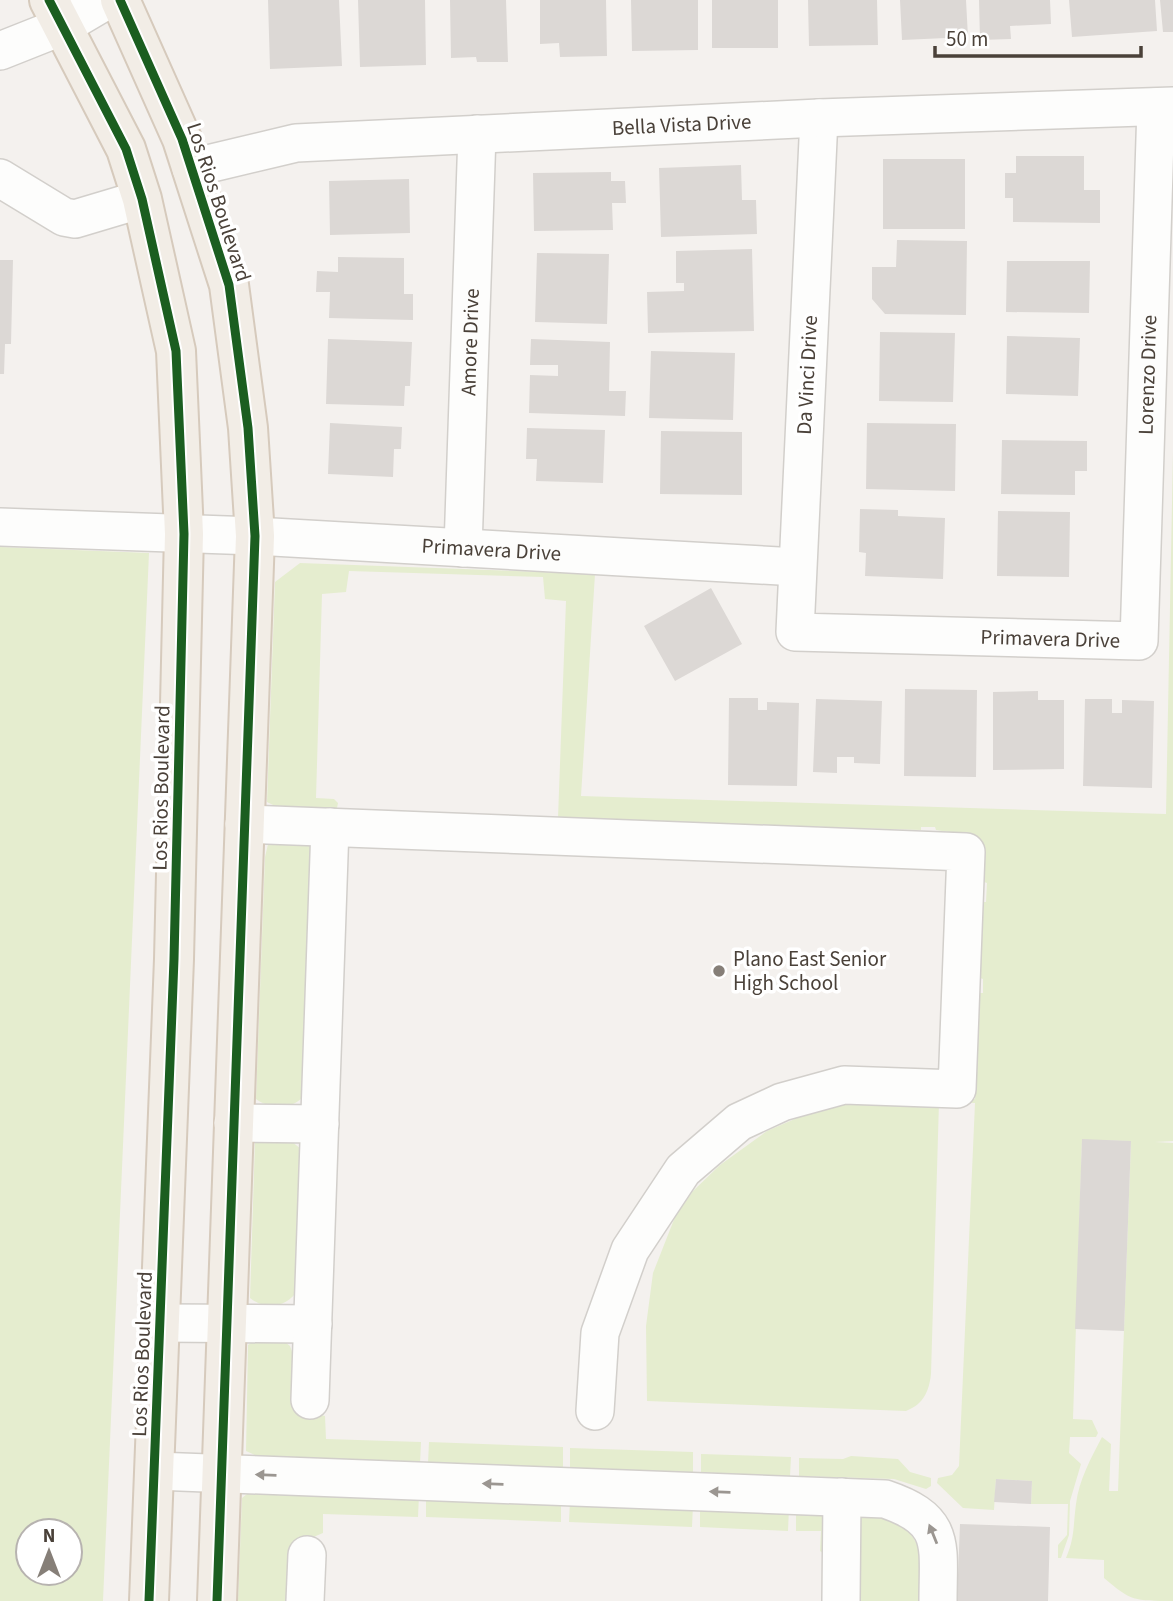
<svg xmlns="http://www.w3.org/2000/svg" width="1173" height="1601" font-family="'Source Sans 3',sans-serif">
<rect width="100%" height="100%" fill="#f4f1ee"/>
<path fill="#e5edcf" fill-rule="evenodd" d="M1173,451V1141L1155,1142L1173,1143V1601C1134,1601 1131,1601 1104,1578V1560L1066,1558C1075,1537 1073,1526 1076,1504C1079,1480 1091,1458 1102,1437L1111,1444L1109,1491H1118L1131,1141L1082,1140L1073,1419L1092,1420L1098,1433L1096,1437H1070L1069,1453L1081,1464L1070,1501L1069,1535L1061,1558H1058V1545L1067,1535L1068,1504H1031L1032,1481L996,1479L994,1510L963,1508L937,1483L938,1478L952,1475L959,1466L975,1103L939,1102L931,1374C929,1391 924,1404 906,1411L647,1401L646,1326L653,1273L675,1217L693,1191L720,1165L767,1131L797,1118L847,1103L975,1099L979,993H983V979L980,978L982,902H986L987,883L984,882V865L960,834L936,830L935,827H921V830L558,818L566,601L545,599L543,577L349,571L346,592L322,594L316,798L334,799L338,803L337,808H279L267,802L275,582L300,563L595,574L581,796L1166,814Z
M0,547L149,553L103,1601H0ZM28,1531H70V1573H28Z
M269,840L305,842L311,847L303,1097C291,1110 269,1109 256,1099L265,857Z
M255,1141H291L301,1149L298,1290C287,1307 266,1311 250,1298Z
M255,1340L285,1342L290,1346L314,1413L325,1416L326,1439L421,1442L420,1464L259,1457L246,1451L248,1345Z
M429,1442L563,1447V1469L428,1463Z
M570,1448L693,1452V1473L570,1469Z
M701,1454L791,1457L790,1476L701,1473Z
M851,1456L898,1459L910,1472L931,1478V1486L926,1489L894,1479L799,1476V1458L843,1459Z
M252,1490L419,1495L418,1517L323,1514V1533L311,1538L288,1601H238L242,1498Z
M426,1496L561,1500V1522L426,1517Z
M570,1500L693,1505L692,1527L569,1522Z
M700,1505L789,1508L788,1531L700,1527Z
M796,1508L825,1510L823,1553L820,1551L821,1531H796Z
M856,1510C867,1510 877,1514 887,1518C927,1533 921,1566 924,1601H861Z"/>
<path fill="#dcd8d5" d="M268,0H339L342,66L270,69Z
M358,0H425L426,65L360,67Z
M450,0H506L508,62H477L476,57L451,58Z
M540,0H606L607,56L560,57L559,43L540,44Z
M631,0H698V50L632,51Z
M712,0H778V48H712Z
M808,0H877L878,45L809,46Z
M900,0H966L968,37L902,40Z
M979,0H1050L1051,24L1010,26L1011,39L980,40Z
M1069,0H1155L1157,31L1072,37Z
M1160,0H1173V32H1163Z
M1016,156H1084V190H1100V223L1013,222V198H1005V173H1016Z
M883,159H965V229H883Z
M741,165L742,200H756L757,234L661,237L659,168Z
M611,172V181H625L626,203H612L613,230L534,231L533,173Z
M409,179L410,233L330,235L329,181Z
M897,240L967,241L966,315L885,314L872,299V267H896Z
M752,249L754,331L648,333L647,292L684,291V283H676V251Z
M537,253L609,254L607,324L535,322Z
M338,257L404,258V294H413V320L329,318L330,292H316L317,271L338,272Z
M0,260H13L11,344H5L4,374H0Z
M1007,261H1090L1089,313L1006,312Z
M880,332L955,333L953,402L879,401Z
M1007,336L1080,338L1078,396L1006,394Z
M328,339L412,342L410,386H405L404,406L326,404Z
M531,339L610,342L609,391H626L625,416L529,413L530,375L558,376V365H530Z
M651,351L735,353L733,420L649,418Z
M330,423L402,427L401,449H394L393,477L328,474Z
M867,423L956,424L955,491L866,489Z
M527,428L605,430L603,483L536,481L537,459H526Z
M661,431L742,432V495L660,494Z
M1002,440L1087,441V471H1075V495L1001,494Z
M860,509L898,510V516L945,518L943,579L865,576L866,553L859,552Z
M998,511L1070,512L1069,577L997,576Z
M711,588L742,644L675,681L644,626Z
M905,689L977,690L976,777L904,776Z
M1038,691V700H1064V769L993,770V692Z
M729,698H758V710H767V702L799,703L797,786L728,785Z
M816,699L882,701L880,764L854,763V757H837V773L813,772Z
M1085,699H1112V713H1122V700L1154,701L1152,788L1083,786Z
M1082,1139L1131,1141L1124,1331L1075,1329Z
M996,1479L1032,1481L1031,1504L994,1502Z
M960,1524L1050,1527L1048,1601H957Z"/>
<g fill="none" stroke-linecap="round" stroke-linejoin="round">
<g stroke="#d2cfcb" stroke-width="40">
<g id="minor">
<path d="M0,51L63,26L107,0"/>
<path id="s1" d="M819,118L795,632L1139,641L1156,107"/>
<path id="s2" d="M191,168L296,143L819,118L1173,106"/>
<path d="M0,178L64,217L75,219L142,199"/>
<path id="s3" d="M0,527L255,536L797,567"/>
<path id="s4" d="M463,548L477,134"/>
<path d="M244,824L966,852L957,1089L844,1085L782,1102L739,1122L683,1170L630,1250L600,1333L595,1411"/>
<path d="M233,1123L320,1124"/>
<path d="M161,1323L313,1324"/>
<path d="M310,1400L330,827"/>
<path d="M155,1471L885,1499C947,1520 938,1544 938,1601"/>
<path d="M305,1601L307,1555"/>
<path d="M841,1601L842,1497"/>
</g>
</g>
<g stroke="#d6cabc" stroke-width="42">
<path id="major" d="M49,0L126,149L142,199L176,351L184,534L174,959L149,1601
M120,0L182,139L229,285L248,428L255,536L217,1601"/>
</g>
<use href="#minor" stroke="#fdfdfc" stroke-width="37"/>
<use href="#major" stroke="#f2ede6" stroke-width="38"/>
<g stroke="#fff" stroke-width="13">
<path id="cycleway" d="M49,0L126,149L142,199L176,351L184,534L174,959L149,1601
M120,0L182,139L229,285L248,428L255,536L217,1601"/>
</g>
<use href="#cycleway" stroke="#1b5e20" stroke-width="9"/>
</g>
<defs><path id="oneway-solid" d="M-6-.8H1V-3.2L6.5 0L1 3.2V.8H-6Z" transform="scale(1.75)"/></defs>
<g fill="#9b9691">
<use href="#oneway-solid" transform="translate(266 1475) rotate(-178)"/>
<use href="#oneway-solid" transform="translate(493 1484) rotate(-178)"/>
<use href="#oneway-solid" transform="translate(720 1492) rotate(-178)"/>
<use href="#oneway-solid" transform="translate(933 1534) rotate(-112)"/>
</g>
<circle fill="#867f78" stroke="#fff" stroke-width="2.5" cx="719" cy="971" r="7"/>
<g text-anchor="middle" dominant-baseline="central" stroke-width="7" stroke-linejoin="round" paint-order="stroke">
<g font-size="21" fill="#4a4139" stroke="#fff">
<text stroke="none"><textPath href="#s2" startOffset="494">Bella Vista Drive</textPath></text>
<text transform="translate(219 202) rotate(72)">Los Rios Boulevard</text>
<text stroke="none"><textPath href="#s4" startOffset="206">Amore Drive</textPath></text>
<text stroke="none"><textPath href="#s1" startOffset="1125">Lorenzo Drive</textPath></text>
<text transform="translate(807 375) rotate(-87)">Da Vinci Drive</text>
<text stroke="none"><textPath href="#s3" startOffset="492">Primavera Drive</textPath></text>
<text stroke="none"><textPath href="#s1" startOffset="770">Primavera Drive</textPath></text>
<text transform="translate(161 788) rotate(-89)">Los Rios Boulevard</text>
<text transform="translate(142 1354) rotate(-88)">Los Rios Boulevard</text>
</g>
<g font-size="21" fill="#4a4139" stroke="#fff" text-anchor="start">
<text x="733" y="959">Plano East Senior<tspan x="733" dy="24">High School</tspan></text>
</g>
</g>
<g transform="translate(49 1552)"><circle r="33" fill="#ffffff" stroke="#b7b3b0" stroke-width="2"/>
<path d="M0-5L12 26L0 18L-12 26Z" fill="#867f78"/>
<text y="-10" font-size="19" font-weight="bold" text-anchor="middle" fill="#4a4139">N</text>
</g>
<path d="M935 46v10h206v-10" fill="none" stroke="#4a4139" stroke-width="3.5"/>
<text x="946" y="46" font-size="21" fill="#4a4139" stroke="#ffffff" stroke-width="5" paint-order="stroke">50 m</text>
</svg>
